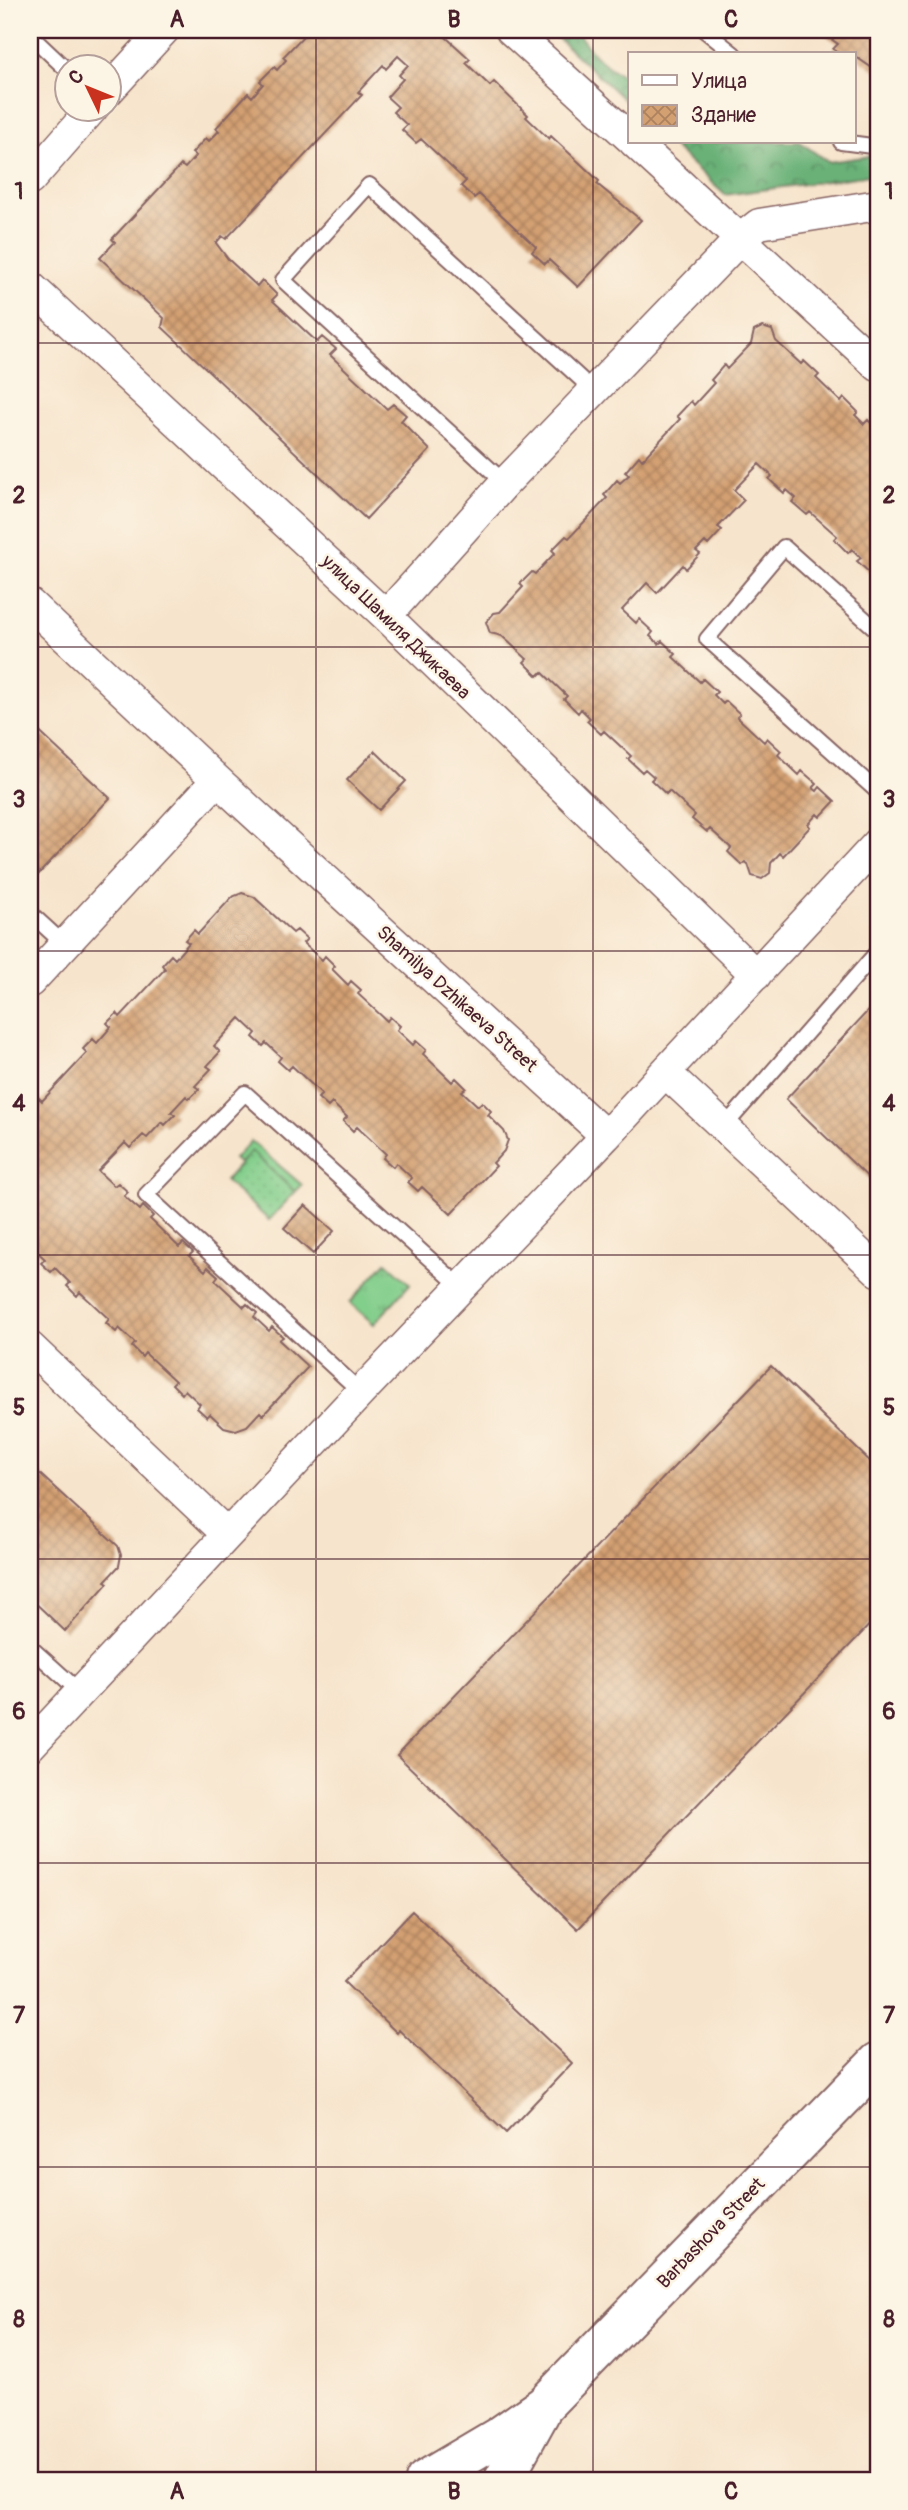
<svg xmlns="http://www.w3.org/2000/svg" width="908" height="2510" font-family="Pangolin,sans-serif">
<defs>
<pattern id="grass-tufts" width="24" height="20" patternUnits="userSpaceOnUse" patternTransform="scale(1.75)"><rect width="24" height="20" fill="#82ce8b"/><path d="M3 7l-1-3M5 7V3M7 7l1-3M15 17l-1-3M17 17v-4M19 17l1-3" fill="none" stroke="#72b078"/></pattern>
<pattern id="forest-crowns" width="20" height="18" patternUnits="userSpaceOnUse" patternTransform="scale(1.75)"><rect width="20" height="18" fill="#69b177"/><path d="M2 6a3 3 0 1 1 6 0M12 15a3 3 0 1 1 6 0" fill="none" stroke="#588f62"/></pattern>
<pattern id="park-dots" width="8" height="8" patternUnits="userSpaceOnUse" patternTransform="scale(1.75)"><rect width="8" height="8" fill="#82ce8b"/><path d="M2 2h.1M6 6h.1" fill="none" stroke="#72b078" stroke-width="1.8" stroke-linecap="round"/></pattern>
<pattern id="building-cross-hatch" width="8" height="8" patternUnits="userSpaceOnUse" patternTransform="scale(1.75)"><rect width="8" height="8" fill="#d3a072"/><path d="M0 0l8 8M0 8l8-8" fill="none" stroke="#ad825e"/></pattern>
</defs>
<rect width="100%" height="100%" fill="#fcf5e5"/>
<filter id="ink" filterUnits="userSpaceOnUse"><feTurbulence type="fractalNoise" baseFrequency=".0143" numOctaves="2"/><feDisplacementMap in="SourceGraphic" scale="14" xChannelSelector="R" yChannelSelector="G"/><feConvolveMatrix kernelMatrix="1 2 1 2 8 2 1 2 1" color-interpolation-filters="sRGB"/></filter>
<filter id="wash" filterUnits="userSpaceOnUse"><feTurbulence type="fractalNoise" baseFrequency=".00686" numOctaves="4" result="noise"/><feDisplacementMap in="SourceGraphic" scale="28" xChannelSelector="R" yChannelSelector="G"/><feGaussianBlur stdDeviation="1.57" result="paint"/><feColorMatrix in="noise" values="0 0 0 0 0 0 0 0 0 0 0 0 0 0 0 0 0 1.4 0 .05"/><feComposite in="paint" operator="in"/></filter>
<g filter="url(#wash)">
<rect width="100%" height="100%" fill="#f7e4cc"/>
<path fill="url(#grass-tufts)" stroke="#66765b" stroke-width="2" d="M251,1141L302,1185L295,1192L251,1152L240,1164L234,1159Z
M386,1262L410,1284L374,1324L350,1303Z"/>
<path fill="url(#forest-crowns)" stroke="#5a6851" stroke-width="2" d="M549,30H575C588,48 607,72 630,77V105Z
M668,142H800L828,162L878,155V174L725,195Z"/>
<path fill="url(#park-dots)" stroke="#66765b" stroke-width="2" d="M251,1151L295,1192L269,1220L225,1181Z"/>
<g id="blocks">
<path fill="url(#building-cross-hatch)" d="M309,30H438L470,59L466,63L490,86L494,82L528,115L526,117L549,139L551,136L599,181L597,184L641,220L578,287L549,260L545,264L532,252L536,247L479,194L474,198L461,186L466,181L421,139L416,143L402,130L407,125L393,112L398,107L387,97L403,79L399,75L408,65L398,56L386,69L383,65L358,92L362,95L226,239L222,236L216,243L228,259L257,286L262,280L277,295L272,300L317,342L322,337L336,349L330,355L387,409L393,404L406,415L401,421L430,450L366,519L162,327L164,318L100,258L115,242L112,239L181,165L185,168L196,156L192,153L206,138L209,141L219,131L216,128L248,93L252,97L263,84L260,81L274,67L277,70L286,60L283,57Z
M818,30H878V72L856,57L854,60V54H841L833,49L838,44Z
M762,327L772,330L776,341L801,364L804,361L819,375L816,378L841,402L844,398L858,412L855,415L864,424L868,420L878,430V575L875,572L872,575L857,561L861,558L852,549L848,553L834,539L837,536L810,512L807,515L792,502L796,498L787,490L784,493L769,479L772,476L759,464L734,490L744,500L718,527L722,530L708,545L705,542L696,551L700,554L686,569L683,565L657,593L647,583L622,610L636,623L639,619L653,632L650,636L659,644L662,641L676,654L673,657L700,682L703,679L717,692L714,695L723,704L726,701L740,714L737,717L764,742L767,738L781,751L778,755L799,775L802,771L817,784L813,788L817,791L820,787L835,801L820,817L817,814L808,824L810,827L783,856L780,853L771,863L770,873L762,879L752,876L748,864L745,862L742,865L728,852L731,848L710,829L707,832L692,819L695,815L669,791L666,794L651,780L654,777L645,769L642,772L628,759L631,756L604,731L601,734L587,721L590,718L581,709L578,713L564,699L567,696L542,672L538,676L524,662L527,659L502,636L490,633L486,622L494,613L500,612L523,587L520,584L532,572L535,574L555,553L552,550L566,536L569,538L607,498L604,495L617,480L620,483L629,475L625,472L639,456L642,460L680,419L677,416L691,401L694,405L714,383L711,380L724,365L727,369L751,344L754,331Z
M30,723L110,798L34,879L30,875Z
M375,751L406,781L379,810L347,780Z
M242,893L254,897L293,933L297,930L307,939L303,943L322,960L325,956L335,966L332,969L348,985L351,981L361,990L358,994L387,1021L390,1017L400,1026L397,1030L413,1045L416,1041L426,1050L423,1054L452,1082L456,1078L466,1088L462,1091L478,1106L482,1102L491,1111L488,1115L504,1131L508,1140L504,1151L493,1163L496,1166L451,1214L422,1187L418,1191L408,1182L412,1178L396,1163L393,1167L383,1158L386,1154L357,1127L353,1131L343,1121L347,1117L332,1103L328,1107L318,1098L322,1094L292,1066L288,1070L278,1061L281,1057L266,1043L263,1046L253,1037L256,1033L240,1018L214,1046L220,1052L207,1066L211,1069L195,1086L199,1089L189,1099L186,1096L171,1112L175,1115L165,1125L162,1122L147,1138L143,1135L130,1148L125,1143L98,1171L114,1186L118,1183L128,1192L124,1196L140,1210L143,1206L153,1216L150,1219L179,1247L183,1243L193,1252L189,1256L205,1271L208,1267L218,1276L215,1280L244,1307L247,1304L257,1313L254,1317L269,1331L272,1327L283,1337L279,1340L308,1367L263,1415L260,1412L247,1426L236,1430L224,1427L210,1414L207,1417L197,1408L200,1404L185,1390L182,1394L172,1384L175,1381L145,1353L142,1357L132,1347L135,1343L119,1328L116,1332L106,1323L109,1319L80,1292L77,1296L67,1286L70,1283L55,1268L51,1272L41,1263L45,1259L30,1245V1115L34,1111L30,1107L39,1098L42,1101L87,1053L83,1049L93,1039L97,1043L111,1027L107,1023L117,1013L120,1017L165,969L162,965L171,955L175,959L189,943L185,940L194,930L198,934L232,897Z
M878,1000V1187L786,1099Z
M305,1205L334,1231L313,1254L284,1228Z
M771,1366L878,1469V1616L578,1929L397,1755Z
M30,1465L118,1546L121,1555L119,1566L105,1581L108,1583L65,1631L30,1598Z
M412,1911L572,2063L506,2133L399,2030L397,2033L344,1982Z"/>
</g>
</g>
<g filter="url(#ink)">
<use href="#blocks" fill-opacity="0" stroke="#876463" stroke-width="2"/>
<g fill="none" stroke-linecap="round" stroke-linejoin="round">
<g stroke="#876463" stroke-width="18">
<path id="service" d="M704,30L734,54
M30,35L66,69
M841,142L872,146L878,143
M505,483L283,280L369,185L594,391
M878,631L784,547L707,639L878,792
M30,913L65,945
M724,1127L878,951
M361,1392L146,1195L245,1093L462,1288
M30,1647L81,1693"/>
</g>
<g stroke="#876463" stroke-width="33">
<path id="minor" d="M511,30L630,138
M108,91L164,30
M30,180L93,108
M878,205L759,224L740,239L878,366
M30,286L386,616L756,975
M30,604L217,780L606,1136L665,1072L878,1271
M386,616L505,483L740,239L634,142
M30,982L217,780
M665,1072L878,843
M30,1347L227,1534
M30,1746L361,1392L606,1136"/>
</g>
<g stroke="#876463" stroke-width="42">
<path id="primary" d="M425,2480L501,2435L544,2405L878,2062
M503,2480L540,2413"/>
</g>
<use href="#service" stroke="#fff" stroke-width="14"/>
<use href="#minor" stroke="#fff" stroke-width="30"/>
<use href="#primary" stroke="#fff" stroke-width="38"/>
</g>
</g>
<path fill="none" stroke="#4a1f2b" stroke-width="2" stroke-opacity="0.55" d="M316,30V2480M593,30V2480M30,343H878M30,647H878M30,951H878M30,1255H878M30,1559H878M30,1863H878M30,2167H878"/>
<g text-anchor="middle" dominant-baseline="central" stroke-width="5" stroke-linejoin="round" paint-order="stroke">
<g font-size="19" fill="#4a1f2b" stroke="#fcf5e5">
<text transform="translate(396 627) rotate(44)">улица Шамиля Джикаева</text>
<text transform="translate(457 999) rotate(42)">Shamilya Dzhikaeva Street</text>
<text transform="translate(711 2233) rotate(-46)">Barbashova Street</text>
</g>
</g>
<rect width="908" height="2510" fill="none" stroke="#fcf5e5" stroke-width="77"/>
<rect x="628" y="52" width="228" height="91" fill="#fcf5e5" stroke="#b59f9b" stroke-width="2"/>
<rect x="642" y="75" width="35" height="10" fill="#ffffff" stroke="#b59f9b" stroke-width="2"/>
<text x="691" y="88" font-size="21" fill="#4a1f2b">Улица</text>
<rect x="642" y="105" width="35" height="21" fill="url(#building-cross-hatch)" stroke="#b59f9b" stroke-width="2"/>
<text x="691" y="122" font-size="21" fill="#4a1f2b">Здание</text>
<g transform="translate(88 88) rotate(313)"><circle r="33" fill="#fcf5e5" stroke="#b59f9b" stroke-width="2"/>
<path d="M0-5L12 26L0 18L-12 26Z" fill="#c8321e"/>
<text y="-10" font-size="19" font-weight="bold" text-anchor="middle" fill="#4a1f2b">С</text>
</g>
<rect x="38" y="38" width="832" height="2434" fill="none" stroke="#4a1f2b" stroke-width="2.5"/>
<g font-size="23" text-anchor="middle" font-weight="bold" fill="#4a1f2b">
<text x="177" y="27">A</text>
<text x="454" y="27">B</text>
<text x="731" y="27">C</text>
<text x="19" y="199">1</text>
<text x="889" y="199">1</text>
<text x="19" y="503">2</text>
<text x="889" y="503">2</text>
<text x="19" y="807">3</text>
<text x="889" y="807">3</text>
<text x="19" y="1111">4</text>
<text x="889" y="1111">4</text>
<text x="19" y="1415">5</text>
<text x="889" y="1415">5</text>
<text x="19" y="1719">6</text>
<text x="889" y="1719">6</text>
<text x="19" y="2023">7</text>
<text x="889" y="2023">7</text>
<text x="19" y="2327">8</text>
<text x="889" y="2327">8</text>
<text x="177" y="2499">A</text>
<text x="454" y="2499">B</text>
<text x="731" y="2499">C</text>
</g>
</svg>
